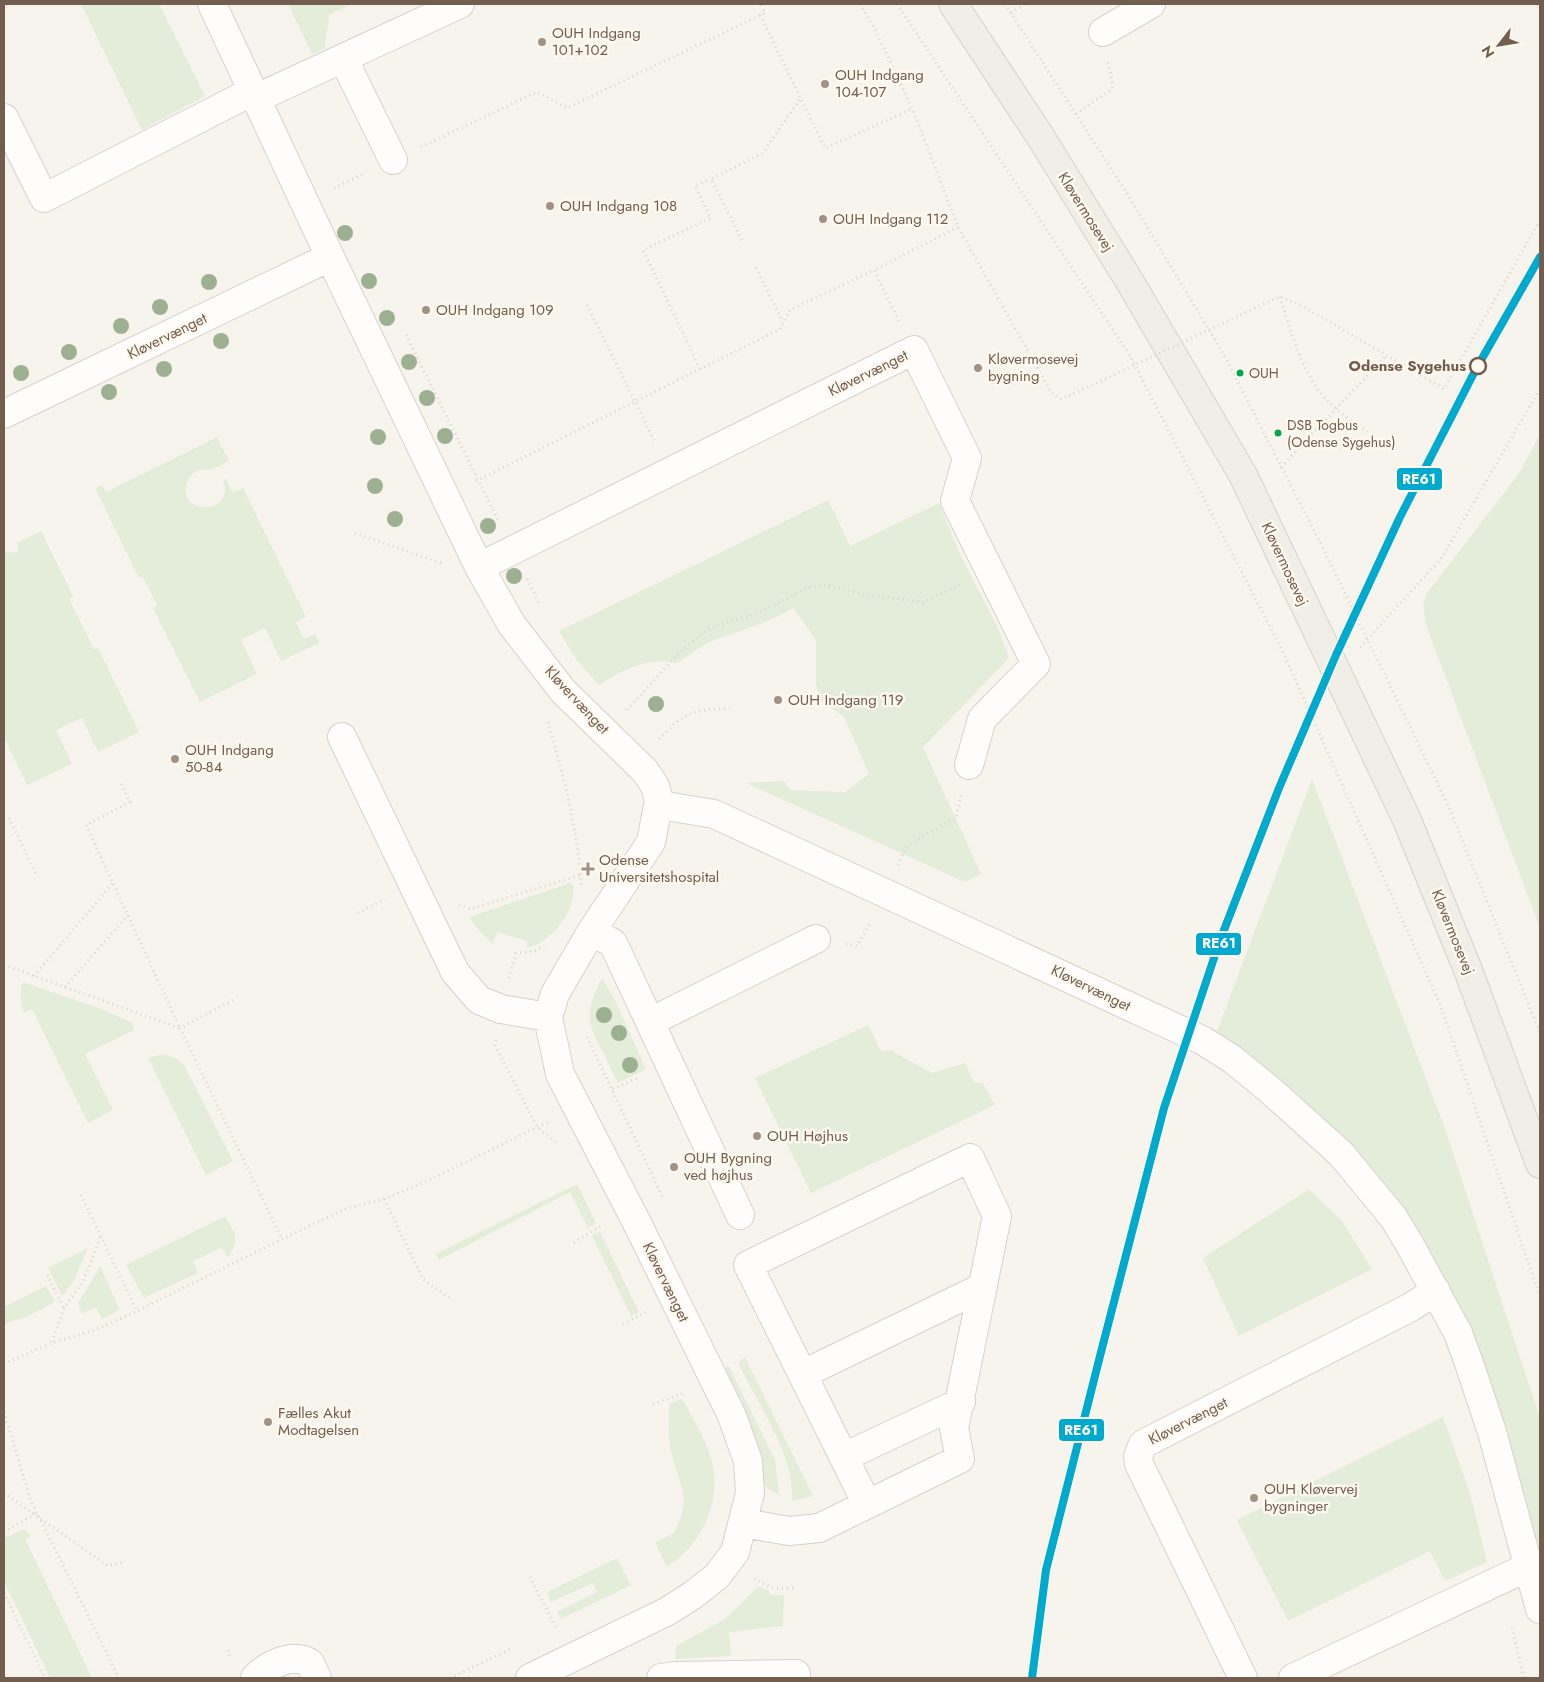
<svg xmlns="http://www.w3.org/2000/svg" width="1544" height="1682" font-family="Jost,sans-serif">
<rect width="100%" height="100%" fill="#f7f4ed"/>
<path fill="#e3edd9" d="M81,4H159L205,96L142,130Z
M288,4H352L329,15L325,49L312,54Z
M1540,434V928L1426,625L1423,602L1428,592L1520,472Z
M217,437L229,461C224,463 218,468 212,469C208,471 201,469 197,471C192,473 189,478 187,483C176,515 236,517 223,480L226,479L233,493L243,488L306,617L296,622L304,639L315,634L319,643L281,661L265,628L241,640L257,674L200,702L153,608L157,605L143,577L139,578L95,488L102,485L106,492Z
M828,500L850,546L939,503L960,554L999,630L1009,658L923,747L981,874L965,882L746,783L784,781L790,790L845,792L869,774L844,717L820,700L816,684V640L793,608C765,624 744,630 714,640C701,645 689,656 677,663C647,657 624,669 599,685L576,659L559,631Z
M41,531L73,596L69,599L94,649L98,648L139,732L98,752L82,718L56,730L72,764L27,785L4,737V553L18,552L17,543Z
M1312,779L1444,1126L1540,1418V1555L1488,1377L1463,1314L1407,1216L1355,1152L1297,1094L1216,1034Z
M570,883L573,885C577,910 551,943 527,948V941L497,932L493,944L481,933L469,917Z
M603,980L614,998L646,1069L618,1083C613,1074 609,1064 604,1054C586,1021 585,1016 600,981Z
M23,982L101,1009L133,1023L134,1030L85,1054L113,1110L88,1123L32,1009L24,1013C20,1002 19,993 23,982Z
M868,1025L881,1051L890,1050L932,1073L965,1063L974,1083H983L995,1105L811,1193L755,1078Z
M163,1054L175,1058L184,1065L233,1161L206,1175L148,1058Z
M577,1184L596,1223L588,1228L570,1192L439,1260L436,1254Z
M1309,1189L1342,1221L1372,1269L1239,1336L1203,1258Z
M225,1216C236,1235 240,1239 228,1258L222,1248L193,1261L198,1273L144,1298L126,1265Z
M600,1232L639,1312L631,1316L592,1236Z
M88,1248L73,1282L62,1296L48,1268Z
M100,1266L120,1310L102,1319L96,1307L82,1314L78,1303Z
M46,1286L55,1302L28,1316L4,1324V1307Z
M745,1357L813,1496L792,1501C795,1454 759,1408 740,1366L739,1361Z
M729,1366L775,1460L779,1495L767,1488L763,1481L717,1371Z
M682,1399C694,1420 711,1448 714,1472C718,1512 698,1546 667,1567L655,1542L674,1533C692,1499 681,1489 672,1455C667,1440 669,1420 669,1404Z
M1443,1417L1470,1493L1487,1562L1445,1581L1430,1551L1288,1621L1237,1520Z
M24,1529L31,1536L25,1539L92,1678H50L4,1581V1538Z
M617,1558L631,1585L561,1619L557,1612L597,1592L593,1583L551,1602L547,1592Z
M758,1587L768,1590L771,1595H784L783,1626L729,1632L731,1656L675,1659L676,1646L725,1619Z"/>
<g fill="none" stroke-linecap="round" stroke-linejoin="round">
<g stroke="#d6d1cb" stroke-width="30">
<path id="minor" d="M212,4L330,257L479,567L512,625L563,691L645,771L655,786L659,800L651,842L591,932L555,994L548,1017L560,1074L638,1225L732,1416L748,1461L750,1493L735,1552L717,1576L693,1595L668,1611L530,1678
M1103,32L1151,4
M343,58L393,160
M257,98L460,4
M4,118L44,198L253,91
M4,414L330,257
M479,567L914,350L967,458L955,501L1036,664L982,719L969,765
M342,737L455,972L479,1000L501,1009L548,1017
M660,805L714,814L1202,1040L1232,1059L1270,1090L1341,1154L1393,1217L1410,1245L1458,1333L1470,1366L1492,1432L1540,1609
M591,932L613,943L740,1215
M650,1022L816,939
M803,1374L983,1287
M844,1457L961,1402
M743,1523L789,1531L819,1528L960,1459L954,1428L997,1216L970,1158L748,1265L867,1504
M255,1678C267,1665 293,1652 310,1663L317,1678
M661,1678L676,1676L796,1674V1678
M1243,1678L1139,1464L1138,1456L1143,1444L1411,1307L1436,1291
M1293,1678L1530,1566"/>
</g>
<g stroke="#d8d1cb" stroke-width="30">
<path id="major" d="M953,4L1040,136L1130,282L1243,475L1407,820L1468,970L1540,1164"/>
</g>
<path stroke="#d9d4cf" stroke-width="3" stroke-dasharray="1 4" stroke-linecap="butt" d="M860,4L876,31L915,115L958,227L1051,392L1060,399L1069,396
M897,4L1129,354L1282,650L1440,1004L1540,1297
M1005,4L1124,189L1223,353L1324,550L1448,805L1540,1033
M1011,13L1025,4
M760,15L825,148L912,109
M1076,114L1111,90L1113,86L1108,62
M421,147L537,92L567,108L765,13L760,4
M334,188L363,174
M742,240L711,179L763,153L800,99
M756,268L783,322
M1280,297C1292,335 1304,383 1336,409C1348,419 1362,427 1374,436
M1272,300L1280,297L1299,304L1444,389L1540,220
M587,305L656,444
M899,321L874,270L958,227
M406,335L499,522
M700,369L643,250L711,218L695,186L711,179
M1281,467L1385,357
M476,481L780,329L790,310L874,270
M355,533L441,563
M527,579L540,605
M1360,647L1441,559L1540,389
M627,710L679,653L709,628L761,612L809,587L826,585L862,594L923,602L960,585
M548,722C563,776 579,831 581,887
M659,739C685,712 692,709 730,709
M121,784L130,802L86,825L180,1028
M9,818L36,874
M898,865L907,845L956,818L961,795
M459,905L471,909L580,875
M358,913L385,899
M846,944L857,946L871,922
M4,965L179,1028
M34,976L113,883
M509,978L516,953L535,951L544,946
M65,987L128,915
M233,1000L180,1028L282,1239
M587,1037L663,1198
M496,1040L495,1045L537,1127L558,1144
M613,1089L640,1077
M81,1195L137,1311
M384,1199L423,1279L452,1300
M574,1243L601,1226
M47,1275L64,1308
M623,1324L646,1312
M52,1342L64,1308L83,1282L101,1236
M4,1364L52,1343L95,1330L137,1311L282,1239L348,1208L384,1199L427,1181L550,1121
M653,1404L685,1393
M4,1412L30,1499L119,1678
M4,1532L37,1513
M530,1577L556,1628
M754,1579L773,1588L797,1589
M4,1593L45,1678
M1512,1628L1524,1678
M228,1650L231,1659
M450,1678L513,1648"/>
<use href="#minor" stroke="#fefdfc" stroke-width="28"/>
<use href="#major" stroke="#f1eee7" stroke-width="28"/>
<path stroke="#d9d4cf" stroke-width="3" stroke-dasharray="1 4" stroke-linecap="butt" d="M1069,396L1272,300
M4,1493L108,1566L124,1562"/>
<g stroke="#fdf9ef" stroke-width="11">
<path id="rail-1" d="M1032,1678L1046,1570L1100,1356L1164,1108L1219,943L1279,788L1336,655L1400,517L1476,369L1540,257"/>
</g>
<use href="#rail-1" stroke="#00a9ce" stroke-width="8"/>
</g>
<g fill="#9db092">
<circle cx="345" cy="233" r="8"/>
<circle cx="369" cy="281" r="8"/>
<circle cx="209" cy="282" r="8"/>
<circle cx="160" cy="307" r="8"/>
<circle cx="387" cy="318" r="8"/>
<circle cx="121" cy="326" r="8"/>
<circle cx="221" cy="341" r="8"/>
<circle cx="69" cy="352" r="8"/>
<circle cx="409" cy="362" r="8"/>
<circle cx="164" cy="369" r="8"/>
<circle cx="21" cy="373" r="8"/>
<circle cx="109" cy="392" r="8"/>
<circle cx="427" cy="398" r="8"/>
<circle cx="445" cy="436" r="8"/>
<circle cx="378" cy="437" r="8"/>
<circle cx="375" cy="486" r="8"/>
<circle cx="395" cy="519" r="8"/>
<circle cx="488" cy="526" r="8"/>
<circle cx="514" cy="576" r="8"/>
<circle cx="656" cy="704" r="8"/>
<circle cx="604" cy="1015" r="8"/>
<circle cx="619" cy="1033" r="8"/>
<circle cx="630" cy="1065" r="8"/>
</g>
<g fill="#a19286" stroke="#fdf9ef" stroke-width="2">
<circle cx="542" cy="42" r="5"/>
<circle cx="825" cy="84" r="5"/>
<circle cx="550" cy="206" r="5"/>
<circle cx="823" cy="219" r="5"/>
<circle cx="426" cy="310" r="5"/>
<circle cx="978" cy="368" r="5"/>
<circle cx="778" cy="700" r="5"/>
<circle cx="175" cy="759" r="5"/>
<path d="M585.5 861.5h5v5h5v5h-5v5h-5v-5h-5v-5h5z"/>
<circle cx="757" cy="1136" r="5"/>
<circle cx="674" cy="1167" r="5"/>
<circle cx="268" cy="1422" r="5"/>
<circle cx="1254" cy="1498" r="5"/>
</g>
<circle fill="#fdf9ef" stroke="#735d4f" stroke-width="2.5" cx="1478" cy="366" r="8"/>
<g fill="#00a651" stroke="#fdf9ef" stroke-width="2">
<circle cx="1240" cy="373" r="4.5"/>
<circle cx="1278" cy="433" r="4.5"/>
</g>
<g text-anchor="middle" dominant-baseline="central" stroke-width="5" stroke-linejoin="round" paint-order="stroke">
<g font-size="14" fill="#735d4f" stroke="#fdf9ef" text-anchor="start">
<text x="1249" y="373">OUH</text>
<text x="1287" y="425">DSB Togbus<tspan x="1287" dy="17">(Odense Sygehus)</tspan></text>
</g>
<g font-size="15" fill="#735d4f" stroke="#fdf9ef" text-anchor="start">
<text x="552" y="33">OUH Indgang<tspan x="552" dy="17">101+102</tspan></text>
<text x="835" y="75">OUH Indgang<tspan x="835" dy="17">104-107</tspan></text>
<text x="560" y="206">OUH Indgang 108</text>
<text x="833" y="219">OUH Indgang 112</text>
<text x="436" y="310">OUH Indgang 109</text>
<text x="988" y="359">Kløvermosevej<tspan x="988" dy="17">bygning</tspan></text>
<text x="788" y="700">OUH Indgang 119</text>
<text x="185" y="750">OUH Indgang<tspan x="185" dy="17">50-84</tspan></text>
<text x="599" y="860">Odense<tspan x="599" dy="17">Universitetshospital</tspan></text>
<text x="767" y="1136">OUH Højhus</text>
<text x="684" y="1158">OUH Bygning<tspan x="684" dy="17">ved højhus</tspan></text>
<text x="278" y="1413">Fælles Akut<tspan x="278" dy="17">Modtagelsen</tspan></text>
<text x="1264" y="1489">OUH Kløvervej<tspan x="1264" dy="17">bygninger</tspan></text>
</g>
<g font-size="15" fill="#735d4f" stroke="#fdf9ef">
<text transform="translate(1086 212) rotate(58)">Kløvermosevej</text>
<text transform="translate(167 336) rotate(-26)">Kløvervænget</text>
<text transform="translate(868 373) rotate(-26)">Kløvervænget</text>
<text transform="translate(1285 564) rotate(65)">Kløvermosevej</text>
<text transform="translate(577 700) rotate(47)">Kløvervænget</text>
<text transform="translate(1453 932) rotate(68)">Kløvermosevej</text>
<text transform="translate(1091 988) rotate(26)">Kløvervænget</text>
<text transform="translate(666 1282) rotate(64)">Kløvervænget</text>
<text transform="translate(1188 1421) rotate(-27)">Kløvervænget</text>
</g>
<g font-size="15" font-weight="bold" fill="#735d4f" stroke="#fdf9ef" text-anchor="end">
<text x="1466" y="366">Odense Sygehus</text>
</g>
</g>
<g stroke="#fdf9ef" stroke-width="2">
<rect x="1396" y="467" width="47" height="24" rx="5" fill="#00a9ce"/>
<rect x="1195" y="932" width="47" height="24" rx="5" fill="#00a9ce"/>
<rect x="1058" y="1418" width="47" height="24" rx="5" fill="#00a9ce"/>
</g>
<g font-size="14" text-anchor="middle" font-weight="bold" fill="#fff">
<text x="1419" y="484">RE61</text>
<text x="1219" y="948">RE61</text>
<text x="1081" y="1435">RE61</text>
</g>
<rect width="1544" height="1682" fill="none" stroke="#735d4f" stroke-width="10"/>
<g transform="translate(1499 45) rotate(239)" stroke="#fdf9ef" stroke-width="4" paint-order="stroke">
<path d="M0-4L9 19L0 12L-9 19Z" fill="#735d4f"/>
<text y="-8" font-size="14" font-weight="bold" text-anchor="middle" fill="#735d4f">N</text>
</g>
</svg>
